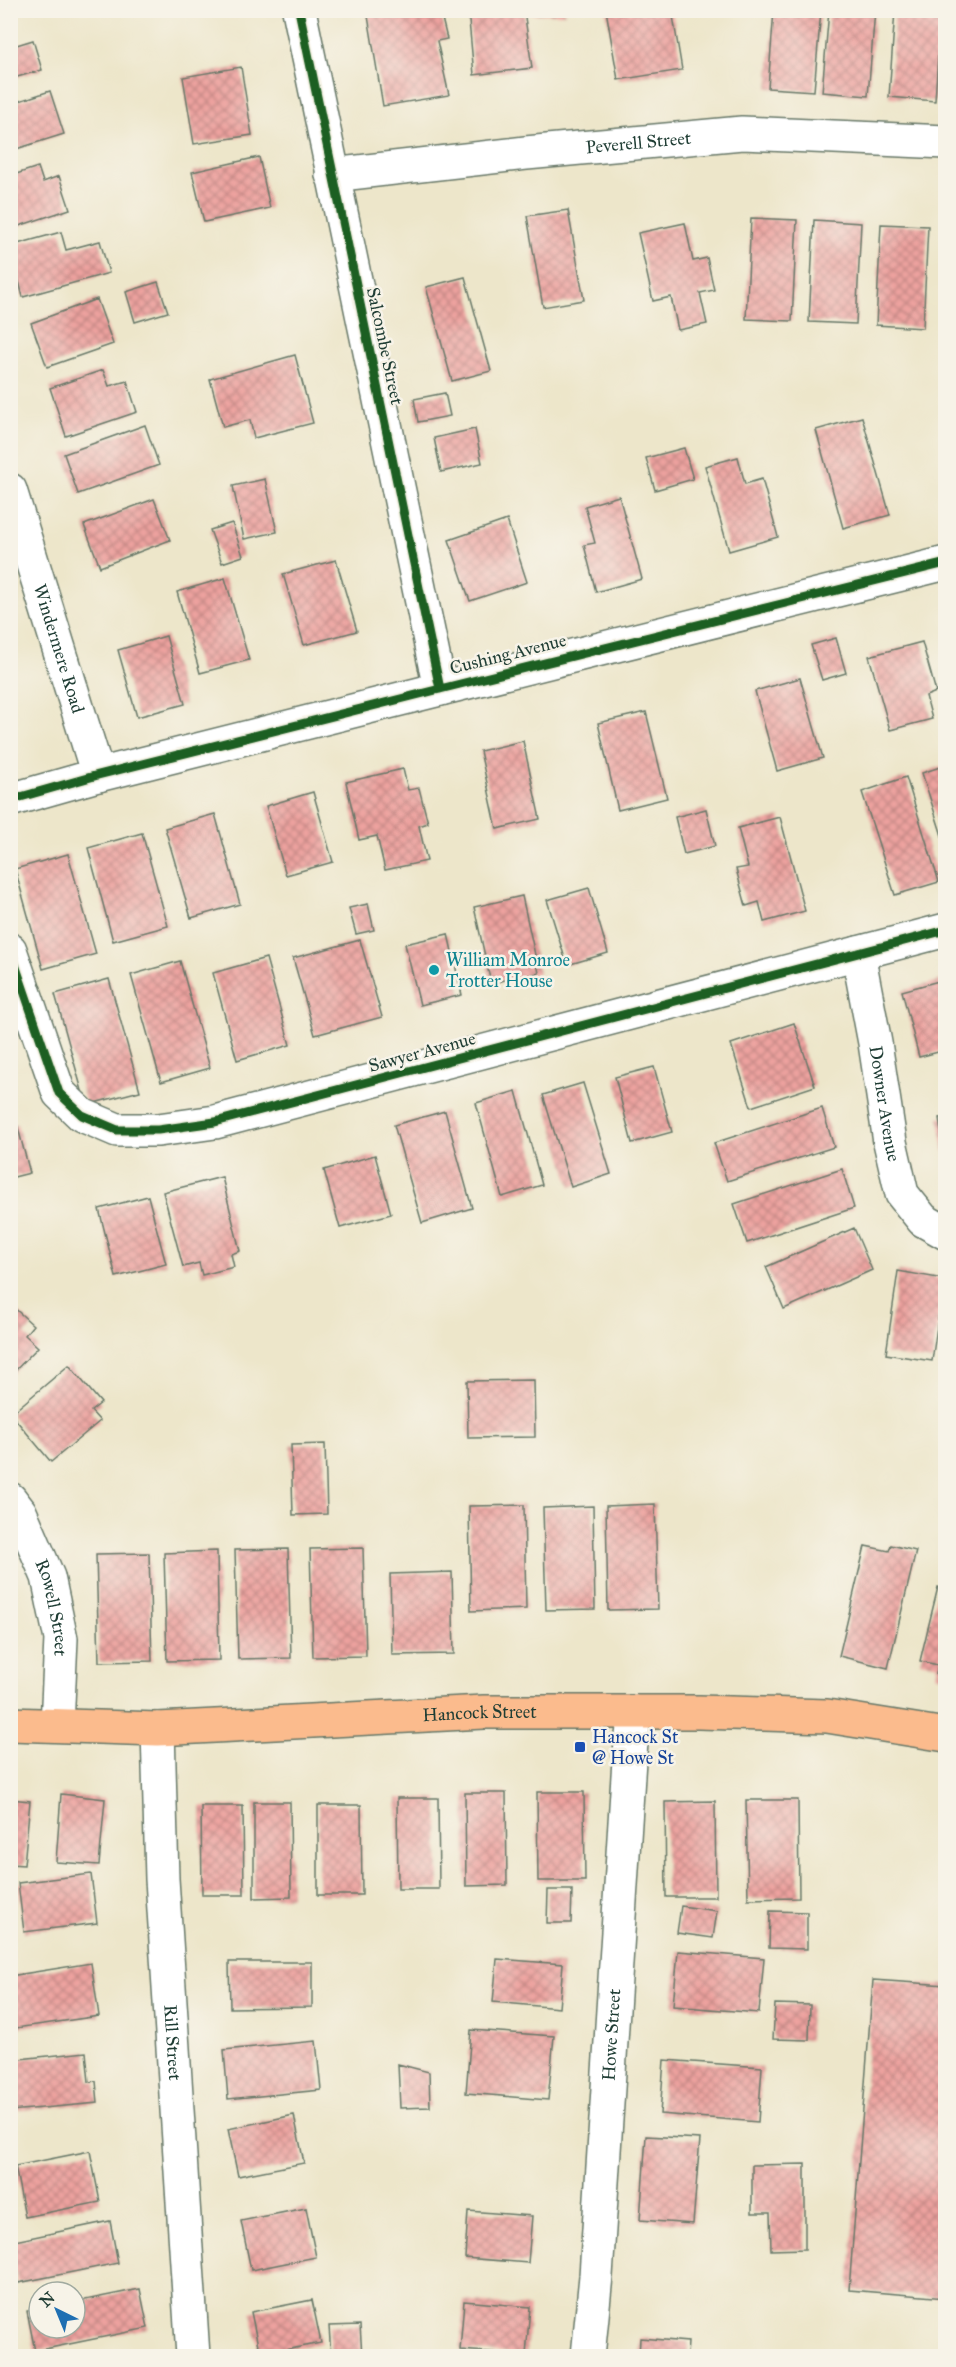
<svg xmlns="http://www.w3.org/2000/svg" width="956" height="2367" font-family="'IM FELL Great Primer',serif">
<defs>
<pattern id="building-cross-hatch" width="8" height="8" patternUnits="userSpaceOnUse" patternTransform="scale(1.5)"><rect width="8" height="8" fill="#eda29f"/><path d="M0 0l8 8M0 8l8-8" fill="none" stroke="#bf8582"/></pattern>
</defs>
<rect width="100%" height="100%" fill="#f7f3e8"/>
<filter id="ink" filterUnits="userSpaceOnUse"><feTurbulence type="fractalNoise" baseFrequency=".0167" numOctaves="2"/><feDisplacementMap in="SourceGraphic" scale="12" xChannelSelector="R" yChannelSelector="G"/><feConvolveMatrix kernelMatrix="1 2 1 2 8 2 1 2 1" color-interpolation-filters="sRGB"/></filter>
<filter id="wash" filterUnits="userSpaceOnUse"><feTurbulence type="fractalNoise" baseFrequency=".008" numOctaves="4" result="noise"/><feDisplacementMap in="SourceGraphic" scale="24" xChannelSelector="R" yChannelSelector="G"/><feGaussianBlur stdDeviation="1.35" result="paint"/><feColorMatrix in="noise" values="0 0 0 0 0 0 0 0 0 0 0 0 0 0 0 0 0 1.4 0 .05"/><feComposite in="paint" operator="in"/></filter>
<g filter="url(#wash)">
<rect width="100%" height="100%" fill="#ede6ca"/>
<g id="blocks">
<path fill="url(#building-cross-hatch)" d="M367,10H440L447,39L437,41L449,95L383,106Z
M468,10H524L532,68L474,75Z
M530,10H565V14H530Z
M606,10H672L682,70L618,80Z
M774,10H821L814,91L768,88Z
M829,10H875L868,96L822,92Z
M895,10H941L935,101L889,97Z
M33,40L42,70L10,79V47Z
M241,67L252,135L194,144L183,77Z
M50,91L64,134L10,151V104Z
M259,157L270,208L204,222L192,172Z
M38,167L43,182L59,176L70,209L10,229V176Z
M568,210L584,300L543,307L527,216Z
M751,218L797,220L792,321L746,319Z
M814,220L861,223L856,324L809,322Z
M685,223L693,261L707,258L714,290L700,293L707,324L678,330L671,297L653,301L638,233Z
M881,224L928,226L923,328L876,325Z
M61,232L66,250L100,241L109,273L23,297L10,246Z
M944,269H946V329L941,328Z
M465,277L491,371L452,381L426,287Z
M158,282L168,312L135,322L126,292Z
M97,299L113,344L47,367L31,323Z
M295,355L313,423L254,438L250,420L223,427L210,379Z
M103,370L109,386L127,381L137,412L66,436L50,388Z
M445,393L450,416L418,422L414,399Z
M862,417L890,515L843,528L816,430Z
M145,425L159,465L78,494L64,454Z
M475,429L482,463L441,472L434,438Z
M684,448L693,479L655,490L646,458Z
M738,457L745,484L762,479L778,537L729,551L705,466Z
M265,479L277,532L244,539L233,486Z
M619,496L642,579L596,592L584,545L595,543L585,506Z
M154,499L170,540L100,567L84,525Z
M507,520L527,582L470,601L449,540Z
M232,523L243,556L222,563L210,530Z
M336,560L357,631L304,645L283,574Z
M225,578L249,660L200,673L177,592Z
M166,636L185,704L137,717L118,650Z
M836,638L846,673L822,680L811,645Z
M922,642L936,692L926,696L932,719L890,730L869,656Z
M800,678L823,758L777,771L755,691Z
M646,712L667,798L618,810L598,723Z
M523,741L540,819L497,829L480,751Z
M946,765V844L945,845L922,773Z
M403,769L408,790L419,788L428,823L419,826L427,861L385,870L377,836L359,840L346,782Z
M906,777L939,882L895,895L862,792Z
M313,792L333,862L286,875L266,806Z
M706,809L715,846L684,854L675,817Z
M215,814L240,904L191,918L165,828Z
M780,817L805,911L764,922L759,902L746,906L736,869L748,867L738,828Z
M142,833L168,926L113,941L88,848Z
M68,854L96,954L43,969L15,869Z
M589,888L608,953L567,965L547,900Z
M522,896L539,973L491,983L474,907Z
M368,904L374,930L356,934L349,908Z
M448,934L462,995L420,1005L405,944Z
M360,940L382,1017L315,1035L293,958Z
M266,958L290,1045L237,1060L213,973Z
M180,961L210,1068L161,1082L131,975Z
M109,979L140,1091L86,1105L55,994Z
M946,979V1050L919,1057L902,991Z
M794,1023L815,1086L751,1107L731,1044Z
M654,1067L672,1132L632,1143L615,1077Z
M583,1083L611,1174L571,1187L543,1095Z
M516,1091L542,1185L502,1197L476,1103Z
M822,1108L834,1147L727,1181L714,1143Z
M445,1111L472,1208L422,1223L394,1125Z
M946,1117V1152H944L939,1118Z
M17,1124L30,1173L10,1178V1126Z
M375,1155L391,1214L340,1228L324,1170Z
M842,1169L854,1208L747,1243L734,1204Z
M222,1177L240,1251L231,1254L234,1267L202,1275L199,1263L183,1267L163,1192Z
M148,1196L166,1264L116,1277L99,1209Z
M854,1228L872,1270L784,1309L766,1267Z
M898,1271L944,1279L932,1361L886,1354Z
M10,1304L33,1325L25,1335L38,1347L10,1376Z
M69,1365L101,1403L91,1411L100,1421L51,1462L11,1414Z
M534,1380L535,1437L468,1438L467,1381Z
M325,1444L327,1514L293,1515L291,1445Z
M655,1504L658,1609L608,1610L606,1506Z
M524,1505L526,1609L471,1611L469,1506Z
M593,1506L595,1609L546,1610L543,1508Z
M891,1545L916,1551L888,1668L839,1656L865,1546L889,1551Z
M363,1548L366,1656L313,1657L310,1549Z
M288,1549L291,1658L238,1659L235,1550Z
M217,1551L219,1660L167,1661L164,1553Z
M149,1553L152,1661L99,1662L96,1554Z
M452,1572L454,1654L392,1655L390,1574Z
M938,1587L946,1589V1678L936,1675L938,1665L920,1661Z
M537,1792H584L585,1881H538Z
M465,1793H506L507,1885L466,1886Z
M61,1794L105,1799L99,1865L56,1862Z
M397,1798H438L439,1889H398Z
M10,1799L30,1801L24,1865L10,1864Z
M746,1800H798L799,1898L748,1899Z
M715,1801L716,1897H666L665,1802Z
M254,1802H290L291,1897L254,1898Z
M318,1805H361L362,1895H318Z
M201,1806H243L244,1895H202Z
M91,1874L97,1923L24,1932L18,1883Z
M548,1890H572L571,1923H547Z
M681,1906L717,1911L713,1938L677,1933Z
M770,1911L807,1912V1949L769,1948Z
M678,1951L764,1958L759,2013L673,2006Z
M497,1959L563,1964L559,2008L493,2002Z
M229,1962H312V2007L230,2008Z
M91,1963L99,2016L16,2028L10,1993V1976Z
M873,1980L946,1985V2298L849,2290Z
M775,2004L810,2005L809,2040L773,2039Z
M471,2030L554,2036L548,2100L466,2093Z
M316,2041L321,2090L228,2099L224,2050Z
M86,2052L89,2082L96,2081L98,2103L10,2111V2060Z
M664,2060L762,2067L758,2122L660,2114Z
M398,2064L429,2072L430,2107L400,2108Z
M294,2115L304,2163L238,2176L228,2129Z
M646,2136L700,2139L693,2224L640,2220Z
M90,2151L100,2202L25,2217L15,2166Z
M805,2164V2249L771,2250L770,2213H752V2165Z
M306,2208L316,2257L251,2270L241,2221Z
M468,2211L532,2216L528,2263L465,2258Z
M110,2221L118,2263L18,2283L10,2242Z
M140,2289L148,2328L35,2351L27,2311L39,2309V2328H75V2302Z
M312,2300L321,2343L260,2355L251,2312Z
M464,2301L530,2307L526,2355L460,2350Z
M360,2325L362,2356H331L329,2326Z
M640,2338L688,2342L687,2356H639Z"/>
</g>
</g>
<g filter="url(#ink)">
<use href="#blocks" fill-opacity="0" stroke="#677868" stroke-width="1.5"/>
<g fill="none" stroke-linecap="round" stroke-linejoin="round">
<g stroke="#677868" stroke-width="36">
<g id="minor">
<path d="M299,10L440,689"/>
<path id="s1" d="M332,175L526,153L742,133L946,142"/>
<path id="s2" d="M10,490L98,775"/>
<path d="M10,800L98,775L440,689L946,563"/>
<path d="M10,950L59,1093L82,1115L117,1130H158L215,1122L946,930"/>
<path id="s3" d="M858,953L875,1043L890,1142L902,1194L923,1220L946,1233"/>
<path id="s4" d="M10,1499L20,1512L48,1577L61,1639L57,1725"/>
<path id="s5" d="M158,1729L162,1879L193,2356"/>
<path id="s6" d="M588,2356L596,2276L629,1760L635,1712"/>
</g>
</g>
<g stroke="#677868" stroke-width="36">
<g id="major">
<path id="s7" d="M10,1724L158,1729L484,1712H699L827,1716L946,1735"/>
</g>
</g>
<use href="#minor" stroke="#fff" stroke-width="33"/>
<use href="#major" stroke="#fbbb8d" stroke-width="33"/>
<g stroke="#f7f3e8" stroke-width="13">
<path id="cycleway" d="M299,10L440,689
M10,800L98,775L440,689L946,563
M10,950L59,1093L82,1115L117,1130H158L215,1122L946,930"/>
</g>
<use href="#cycleway" stroke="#1b5e20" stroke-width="9"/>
</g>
</g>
<circle fill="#0f9aa8" stroke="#f7f3e8" stroke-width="2" cx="434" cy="970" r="6"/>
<rect fill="#1a4fb4" stroke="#f7f3e8" stroke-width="2" x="574" y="1741" width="12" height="12" rx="3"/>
<g text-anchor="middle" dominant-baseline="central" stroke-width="5" stroke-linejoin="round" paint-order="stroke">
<g font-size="18" fill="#1f3d34" stroke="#f7f3e8">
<text stroke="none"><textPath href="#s1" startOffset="308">Peverell Street</textPath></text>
<text transform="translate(385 346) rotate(78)">Salcombe Street</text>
<text stroke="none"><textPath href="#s2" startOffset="166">Windermere Road</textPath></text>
<text transform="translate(508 654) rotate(-14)">Cushing Avenue</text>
<text transform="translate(422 1052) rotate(-15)">Sawyer Avenue</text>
<text stroke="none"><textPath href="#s3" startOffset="153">Downer Avenue</textPath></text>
<text stroke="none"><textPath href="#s4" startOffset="118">Rowell Street</textPath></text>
<text stroke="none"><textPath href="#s7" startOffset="470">Hancock Street</textPath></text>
<text stroke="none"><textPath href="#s6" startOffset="322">Howe Street</textPath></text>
<text stroke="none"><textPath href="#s5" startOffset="314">Rill Street</textPath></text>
</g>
<g font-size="18" fill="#0d838f" stroke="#f7f3e8" text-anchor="start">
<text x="446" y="960">William Monroe<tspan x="446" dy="21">Trotter House</tspan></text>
</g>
<g font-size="18" fill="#164399" stroke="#f7f3e8" text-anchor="start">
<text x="592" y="1737">Hancock St<tspan x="592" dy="21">@ Howe St</tspan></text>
</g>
</g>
<rect width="956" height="2367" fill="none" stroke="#f7f3e8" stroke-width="36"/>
<g transform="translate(57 2310) rotate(317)"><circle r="28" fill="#f7f3e8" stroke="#a1aaa0" stroke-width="1.5"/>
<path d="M0-4.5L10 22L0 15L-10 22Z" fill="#1f6fb2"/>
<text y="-9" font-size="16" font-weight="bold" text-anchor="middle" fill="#1f3d34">N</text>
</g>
</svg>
